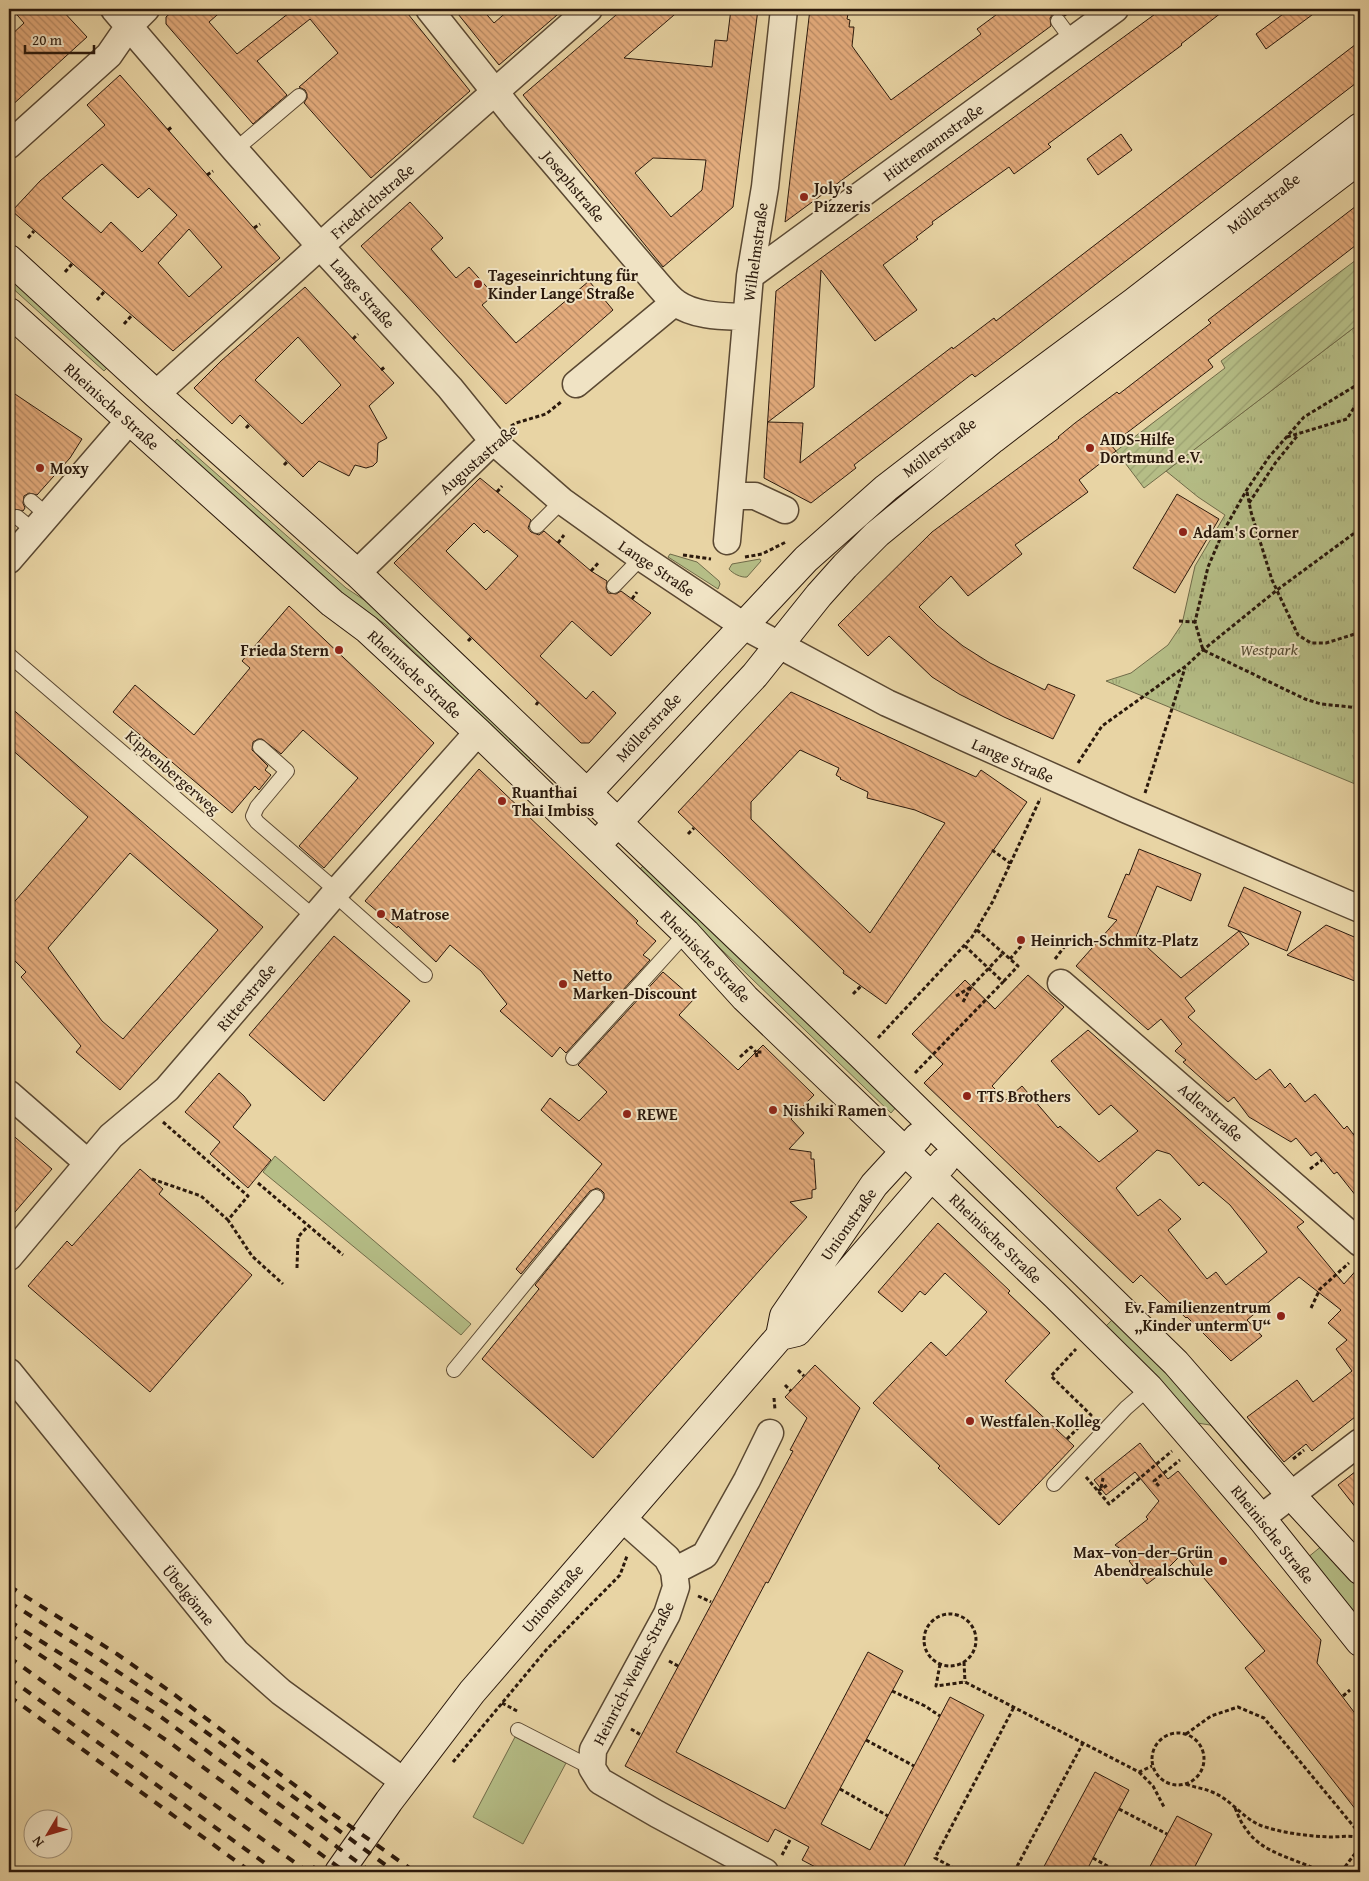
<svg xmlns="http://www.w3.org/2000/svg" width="1369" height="1881" font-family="'Gentium Book Plus',serif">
<defs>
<pattern id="park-tufts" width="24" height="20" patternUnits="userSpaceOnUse" patternTransform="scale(1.25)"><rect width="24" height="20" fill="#b5bd86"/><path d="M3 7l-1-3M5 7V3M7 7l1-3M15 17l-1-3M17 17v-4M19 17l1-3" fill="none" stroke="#9ca272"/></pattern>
<pattern id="garden-furrows" width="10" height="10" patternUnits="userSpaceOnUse" patternTransform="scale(1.25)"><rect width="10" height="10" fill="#b5bd86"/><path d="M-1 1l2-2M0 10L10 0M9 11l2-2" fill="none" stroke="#9ca272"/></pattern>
<pattern id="building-back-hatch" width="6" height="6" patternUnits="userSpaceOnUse" patternTransform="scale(1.25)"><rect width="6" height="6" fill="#e3ab7c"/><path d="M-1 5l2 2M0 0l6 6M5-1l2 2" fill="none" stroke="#b88a64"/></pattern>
</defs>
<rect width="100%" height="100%" fill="#e8d4a4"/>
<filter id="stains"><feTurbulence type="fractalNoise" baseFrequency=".004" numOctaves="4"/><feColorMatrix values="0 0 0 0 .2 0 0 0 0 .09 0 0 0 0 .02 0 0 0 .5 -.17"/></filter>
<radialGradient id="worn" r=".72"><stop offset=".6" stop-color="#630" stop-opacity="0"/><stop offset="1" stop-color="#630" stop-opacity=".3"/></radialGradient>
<path fill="#b5bd86" stroke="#706b49" d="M9,275L109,366L104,371L9,285Z
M177,439L346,588L384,613L535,755L529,761L385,624L347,599L172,445Z
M670,554L697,562L719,581L720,584L718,589L668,557Z
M760,559L761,561L747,577C741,578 732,573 729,569L732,564Z
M645,864L897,1106L891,1113L639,870Z
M275,1156L471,1324L461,1335L263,1172Z
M1116,1316L1166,1366L1254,1473L1251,1472L1212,1427L1210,1425L1197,1423L1104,1328Z
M1323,1545L1360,1586V1626L1307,1558Z
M515,1737L566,1763L523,1844L473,1817Z"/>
<path fill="url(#park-tufts)" stroke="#706b49" d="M1360,323V786L1106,681L1131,673L1168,645L1182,624L1195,566L1225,515L1198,497L1166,471Z"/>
<path fill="url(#garden-furrows)" stroke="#706b49" d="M1360,257V323L1144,488L1116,451L1225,368L1221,361Z"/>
<path fill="url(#building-back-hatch)" stroke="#2b190c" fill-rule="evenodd" d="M12,9H61L87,37L9,108V37L24,23Z
M175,9H224L209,22L237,54L294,9H404L470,91L371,178L304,103L307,98V94L305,90L299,87L338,53L310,19L257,61L287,95L253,124L166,24V17Z
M454,9H482L494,23L510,9H564L499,65Z
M623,9H681L624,58L712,67L715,40L727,41L731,9H758L733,207L663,267L523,95ZM653,158L706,160L702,190L671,217L635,173Z
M810,9H849L847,19L850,20L849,27H854L852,46L891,100L981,34L977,29L1004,9H1074L1065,16L1061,13L1053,14L1050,18L1051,26L785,222Z
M1162,9H1226L1181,44L1182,45L1048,144L1051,147L1014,174L1009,167L932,222L933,224L916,237L918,239L883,265L917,310L875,341L821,270L814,387L768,422L803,423L800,463L952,347L953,349L994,318L996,321L1360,41V80L1016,346L975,377L972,374L893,435L854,465L856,468L811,503L764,478L776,291Z
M1290,9H1320L1266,49L1256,34Z
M120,75L280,258L173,351L12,211L40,181L105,125L87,105ZM102,164L138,198L149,188L177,215L142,252L111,222L101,233L62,198ZM189,229L222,267L189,297L158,263Z
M1121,134L1132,150L1098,175L1087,159Z
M410,202L443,238L431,249L456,278L469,267L494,295L482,305L516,343L589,281L613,310L506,404L361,246Z
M1360,203V242L1208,360L1213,367L1111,445L1116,451L1079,480L1088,492L1015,545L1022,554L968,596L951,576L919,607L937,625L963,646L990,663L1045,690L1048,684L1075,695L1053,739L1004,717L959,694L932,677L889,636L868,656L838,625L932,532L1059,438L1058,437L1075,423L1117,392L1119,394L1211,323L1208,320Z
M305,287L394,383L369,406L387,438L378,443L377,462L373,466L366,468L355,465L349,476L319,461L303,477L240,415L232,424L194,388L221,361ZM298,337L341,385L302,424L255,380Z
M9,390L82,439L70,458L37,495L29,493L24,496L23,503L25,508L23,511L14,509L9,515Z
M480,478L531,520L528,528L531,532L539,535L544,531L591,571L607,581L606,588L608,593L616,594L621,591L651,613L611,656L572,621L540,656L586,699L593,691L616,713L589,743H581L394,563ZM474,523L484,533L487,530L518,556L486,590L446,551Z
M1177,494L1219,519L1175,593L1133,568Z
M289,606L434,743L324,868L299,846L358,778L303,730L281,754L262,739H258L253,742L252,750L268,766L265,770L271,775L259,790L255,786L232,813L113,712L135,685L194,735L250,668L242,661Z
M791,692L976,777L981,770L1027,802L886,1004L843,973L844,971L678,812ZM800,750L839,768L836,775L841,778L840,779L868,792L867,798L915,810L945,823L870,933L751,819V802Z
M9,706L263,927L120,1090L76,1052L81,1046L21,977L26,972L9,955V908L88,817L9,747ZM130,853L218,930L123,1039L102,1021L48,948Z
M479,769L638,921L636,923L656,941L643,955L650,960L566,1053L560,1047L552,1057L500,1011L507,1004L481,971L450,945L436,962L398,926L397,928L365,901Z
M1139,849L1201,874L1191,901L1157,886L1136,937L1181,978L1239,931L1249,944L1185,998L1195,1011L1188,1017L1256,1080L1270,1069L1285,1088L1290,1083L1305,1102L1315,1094L1344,1129L1347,1126L1360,1143V1201L1337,1172L1334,1174L1316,1152L1311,1156L1296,1138L1291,1142L1249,1117L1234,1097L1228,1102L1183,1062L1186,1060L1175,1051L1182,1044L1161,1019L1148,1030L1076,966L1117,920L1108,917L1126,874L1129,875Z
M1244,887L1301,912L1287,951L1228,926Z
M1326,925L1359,939L1360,983L1287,955Z
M334,936L410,1001L324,1101L249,1035Z
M663,972L694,999L679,1015L738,1070L763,1045L814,1095L791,1119L804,1133L789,1149L811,1152V1159H814L816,1189L812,1190V1198L790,1202L807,1217L593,1458L482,1359L539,1289L535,1285L604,1199V1193L601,1190L597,1188L590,1191L521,1274L516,1269L602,1164L541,1110L550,1098L579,1121L607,1092L578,1065Z
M1028,975L1064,1007L992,1086L1006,1100L1022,1086L1058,1128L1060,1126L1099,1162L1138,1131L1111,1105L1099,1115L1051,1061L1088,1030L1304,1222L1297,1227L1344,1284L1360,1266V1413L1312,1451L1306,1444L1284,1462L1247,1417L1297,1380L1313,1402L1352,1371L1336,1349L1347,1340L1328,1323L1341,1310L1299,1277L1247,1320L1262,1336L1231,1361L1187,1317L1186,1318L1141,1275L1133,1283L924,1083L943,1064L912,1034L965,980L995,1009ZM1157,1150L1170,1154L1199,1186L1203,1182L1230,1205L1267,1252L1226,1285L1216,1272L1207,1279L1168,1230L1181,1219L1160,1199L1138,1216L1116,1188Z
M219,1073L244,1096L251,1105L233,1127L271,1160L248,1188L210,1154L220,1142L185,1112Z
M9,1132L52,1169L9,1219Z
M140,1169L163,1189L159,1194L252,1275L150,1392L28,1286L67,1241L72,1246Z
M938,1223L1010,1291L1008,1293L1050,1333L1005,1381L1074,1446L999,1525L938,1468L940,1466L873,1403L931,1342L946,1356L987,1312L945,1273L925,1295L920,1291L902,1312L878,1292Z
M815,1365L860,1408L768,1583L766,1582L676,1752L785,1809L868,1652L903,1671L821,1824L870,1850L950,1697L984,1715L901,1872H825L802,1860L809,1847L775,1829L768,1842L625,1766L793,1451L790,1450L807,1418L785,1397Z
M1140,1443L1168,1479L1178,1471L1321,1640L1317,1663L1360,1720V1815L1245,1668L1265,1651L1183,1553L1167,1569L1147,1584L1129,1561L1133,1558L1115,1545L1148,1519L1146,1517L1159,1501L1135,1472L1106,1495L1094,1480Z
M1360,1468V1513L1338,1485Z
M1095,1772L1129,1790L1093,1858L1086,1872H1041Z
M1177,1816L1212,1834L1192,1872H1147Z"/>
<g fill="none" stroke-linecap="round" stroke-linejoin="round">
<g stroke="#5a4832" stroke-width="16">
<path id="lane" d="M1058,21L1072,40
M235,150L299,96
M31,501L47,515
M17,517L34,531
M537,526L562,501
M614,586L641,558
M9,655L314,917
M260,747L287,771L257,807L253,816L257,822L337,891
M334,894L425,975
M573,1058L686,933
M454,1370L596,1197
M1054,1484L1126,1408L1149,1388
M518,1730L592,1768"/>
</g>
<g stroke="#5a4832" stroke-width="29">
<path id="street" d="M114,9L235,150L320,246L450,388L493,441L562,501L636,554L744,626L887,703L1127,810L1360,909
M429,9L515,117L654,280C661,288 668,297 676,303C696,317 724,316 746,317
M9,145L109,55L129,26L146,9
M750,276L1115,9
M576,384L675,302
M156,394L337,231L589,9
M732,496H755L785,510
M727,541L750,276L765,187L784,9
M9,560L129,421
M357,573L493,441
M1061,983L1360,1243
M9,1094L88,1163
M9,1257L111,1136L167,1089L337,891L478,732
M9,1372L236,1652L281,1692L403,1781
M622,1518L667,1558L674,1571L676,1587L667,1614L593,1750L592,1768L600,1781L657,1814L765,1872
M1261,1518L1360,1442
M674,1571L705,1555L747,1480L770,1433"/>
</g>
<g stroke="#2b190c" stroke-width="30">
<path id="secondary" d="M9,259L156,394L357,573L861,1055L1176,1363L1291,1495L1360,1570
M9,312L332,603L367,629L478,732L686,933L745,998L1056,1296L1149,1388L1261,1518L1360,1642
M575,806L806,559L886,488L943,444L1134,302L1360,127
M605,836L755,675L819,595L845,566L877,534L993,439L1360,159
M780,1336L797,1332L944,1162
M339,1872L389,1801L472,1692L780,1336L784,1316L863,1201L874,1185L918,1137"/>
</g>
<path stroke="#2b190c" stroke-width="3" stroke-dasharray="4 2.5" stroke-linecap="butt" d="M168,130L173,126
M207,175L213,171
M254,228L260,224
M28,238L34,231
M65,272L72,264
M97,300L104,292
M124,324L132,315
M353,339L358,334
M381,370L386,366
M1360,383L1304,417L1269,457L1246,491L1223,532L1208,567L1195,622L1203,650L1305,699L1321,704L1360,708
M511,426L516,423L546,414L561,402
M246,428L250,424
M1287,437L1347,419L1360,398
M284,465L287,462
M497,492L502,486
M1247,492L1251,512L1272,580L1298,635L1311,643H1326L1355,634L1360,635
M1249,503L1276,462L1298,435
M558,543L564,535
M683,555L711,559
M745,557L762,554L786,542
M591,571L599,562
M632,599L637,592
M1179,621L1195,622
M468,641L471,638
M536,705L538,702
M1078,763L1102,726L1186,666L1203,650L1277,590L1360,529
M1145,793L1185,668
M688,834L694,828
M992,850L1010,863
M977,930L1018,966L1003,982
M1010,959L1022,945
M1055,959L1065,946
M853,994L861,986
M956,996L971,987L1004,952
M963,1002L971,987
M878,1038L972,937L993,901L1040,799H1041
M740,1057L751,1047L756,1052
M757,1057L756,1052H762
M915,1073L1003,982L965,946
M163,1122L248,1196L228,1220L252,1256L283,1284
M1354,1135L1360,1129
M1310,1169L1322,1160
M152,1179L201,1196L228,1220
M258,1183L343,1255
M297,1268L298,1237L308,1226
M1311,1308L1320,1289L1349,1263
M798,1370L804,1376
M785,1385L791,1391
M774,1398L775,1410
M1067,1439L1091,1415L1051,1376L1076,1349
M1293,1459L1304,1450
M1086,1477L1109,1504L1172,1451
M1159,1486L1154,1481L1180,1460
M1101,1488L1103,1478
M1098,1491L1109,1484
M1355,1519L1360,1514
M698,1596L711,1602
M924 1640a26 26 0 1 1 52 0a26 26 0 1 1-52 0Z
M669,1661L678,1666
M964,1662L965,1682
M940,1664L936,1686L965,1682L1139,1772L1152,1766
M892,1691L925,1706L940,1716
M1343,1696L1350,1690
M502,1703L519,1712
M631,1729L641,1735
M1152 1759a26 26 0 1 1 52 0a26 26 0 1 1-52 0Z
M1186,1734L1211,1716L1238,1707L1264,1718L1360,1834
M866,1740L914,1766
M453,1762L547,1649L620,1575L627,1556
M1139,1772L1153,1786L1164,1807
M1186,1784C1196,1788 1203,1788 1212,1792C1231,1799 1243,1819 1262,1826C1283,1833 1307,1836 1330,1837C1340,1837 1350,1835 1360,1838
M840,1789L888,1816
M1235,1808C1238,1815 1241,1823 1246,1829C1262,1854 1296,1858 1321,1872
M1119,1809L1167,1834
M782,1855L791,1838
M1093,1858L1118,1872
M310,1872L315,1866
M961,1872L935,1858L1014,1707
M1014,1872L1083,1743
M1341,1872L1360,1847"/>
<use href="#lane" stroke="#f0e3c4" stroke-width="14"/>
<use href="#street" stroke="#f0e3c4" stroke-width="26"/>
<use href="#secondary" stroke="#f0e3c4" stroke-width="28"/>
<path stroke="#2b190c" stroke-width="4" stroke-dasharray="9 9" stroke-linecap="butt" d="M9,1586L117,1654L171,1692L333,1814L415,1872
M9,1602L99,1659L187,1718L395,1872
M9,1621L161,1717L371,1872
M9,1634L169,1742L345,1872
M9,1657L308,1872
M9,1678L277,1872
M9,1696L251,1872"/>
</g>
<g fill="#8f2418" stroke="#f0e3c4" stroke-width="2">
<circle cx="804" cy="197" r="5"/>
<circle cx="478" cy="284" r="5"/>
<circle cx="1090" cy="448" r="5"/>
<circle cx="40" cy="468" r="5"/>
<circle cx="1183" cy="532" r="5"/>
<circle cx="339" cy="650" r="5"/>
<circle cx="502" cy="801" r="5"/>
<circle cx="381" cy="914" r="5"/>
<circle cx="1021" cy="940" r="5"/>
<circle cx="563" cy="984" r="5"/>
<circle cx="967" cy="1096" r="5"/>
<circle cx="773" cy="1110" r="5"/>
<circle cx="627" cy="1114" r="5"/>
<circle cx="1281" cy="1316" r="5"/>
<circle cx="970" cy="1421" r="5"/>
<circle cx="1223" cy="1561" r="5"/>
</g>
<g text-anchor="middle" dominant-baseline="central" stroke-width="4" stroke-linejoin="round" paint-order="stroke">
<g font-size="16" fill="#2b190c" stroke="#f0e3c4">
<text transform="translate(933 142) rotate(-36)">Hüttemannstraße</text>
<text transform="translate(574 186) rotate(50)">Josephstraße</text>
<text transform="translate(372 201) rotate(-41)">Friedrichstraße</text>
<text transform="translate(1263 203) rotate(-38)">Möllerstraße</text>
<text transform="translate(755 252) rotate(-82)">Wilhelmstraße</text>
<text transform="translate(363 293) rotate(48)">Lange Straße</text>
<text transform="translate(112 406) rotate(42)">Rheinische Straße</text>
<text transform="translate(939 447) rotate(-37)">Möllerstraße</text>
<text transform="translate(478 459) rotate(-41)">Augustastraße</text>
<text transform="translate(657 568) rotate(34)">Lange Straße</text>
<text transform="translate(415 674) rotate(43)">Rheinische Straße</text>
<text transform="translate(648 727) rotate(-47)">Möllerstraße</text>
<text transform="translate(1013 760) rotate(24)">Lange Straße</text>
<text transform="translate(173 772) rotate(41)">Kippenbergerweg</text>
<text transform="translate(706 956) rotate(46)">Rheinische Straße</text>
<text transform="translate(246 997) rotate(-50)">Ritterstraße</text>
<text transform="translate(1211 1112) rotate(41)">Adlerstraße</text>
<text transform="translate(848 1224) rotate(-55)">Unionstraße</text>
<text transform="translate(996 1238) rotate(44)">Rheinische Straße</text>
<text transform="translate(1273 1534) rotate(51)">Rheinische Straße</text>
<text transform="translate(189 1595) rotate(51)">Übelgönne</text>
<text transform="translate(552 1598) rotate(-49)">Unionstraße</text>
<text transform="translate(633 1673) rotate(-63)">Heinrich-Wenke-Straße</text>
</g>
<g font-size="16" font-weight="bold" fill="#2b190c" stroke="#f0e3c4" text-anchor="start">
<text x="814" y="188">Joly's<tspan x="814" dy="18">Pizzeris</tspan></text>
<text x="488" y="275">Tageseinrichtung für<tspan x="488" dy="18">Kinder Lange Straße</tspan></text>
<text x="1100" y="439">AIDS-Hilfe<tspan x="1100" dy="18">Dortmund e.V.</tspan></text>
<text x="50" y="468">Moxy</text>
<text x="1193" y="532">Adam's Corner</text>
<text x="329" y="650" text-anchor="end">Frieda Stern</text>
<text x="512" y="792">Ruanthai<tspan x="512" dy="18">Thai Imbiss</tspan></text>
<text x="391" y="914">Matrose</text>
<text x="1031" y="940">Heinrich-Schmitz-Platz</text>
<text x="573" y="975">Netto<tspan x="573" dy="18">Marken-Discount</tspan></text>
<text x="977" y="1096">TTS Brothers</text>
<text x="783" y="1110">Nishiki Ramen</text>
<text x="637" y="1114">REWE</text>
<text x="1271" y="1307" text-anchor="end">Ev. Familienzentrum<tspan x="1271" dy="18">„Kinder unterm U“</tspan></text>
<text x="980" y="1421">Westfalen-Kolleg</text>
<text x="1213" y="1552" text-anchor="end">Max–von–der–Grün<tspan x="1213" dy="18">Abendrealschule</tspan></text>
</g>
<g font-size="16" font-style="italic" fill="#544a31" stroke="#f0e3c4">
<text x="1269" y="649">Westpark</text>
</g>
</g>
<rect width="1369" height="1881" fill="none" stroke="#e8d4a4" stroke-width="30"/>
<rect x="10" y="10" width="1349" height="1861" fill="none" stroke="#2b190c" stroke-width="2.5"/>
<rect x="15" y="15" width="1339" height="1851" fill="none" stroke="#2b190c"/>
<g transform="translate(48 1834) rotate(232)"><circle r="24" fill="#f0e3c4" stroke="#a1927a"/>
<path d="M0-4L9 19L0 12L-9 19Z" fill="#8f2418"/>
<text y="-8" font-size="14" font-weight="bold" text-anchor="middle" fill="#2b190c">N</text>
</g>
<path d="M25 45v8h69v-8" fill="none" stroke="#2b190c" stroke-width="2.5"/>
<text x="32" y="45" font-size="15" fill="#2b190c" stroke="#f0e3c4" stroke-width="4" paint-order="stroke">20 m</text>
<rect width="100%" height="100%" filter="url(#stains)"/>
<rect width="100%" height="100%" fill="url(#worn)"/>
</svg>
